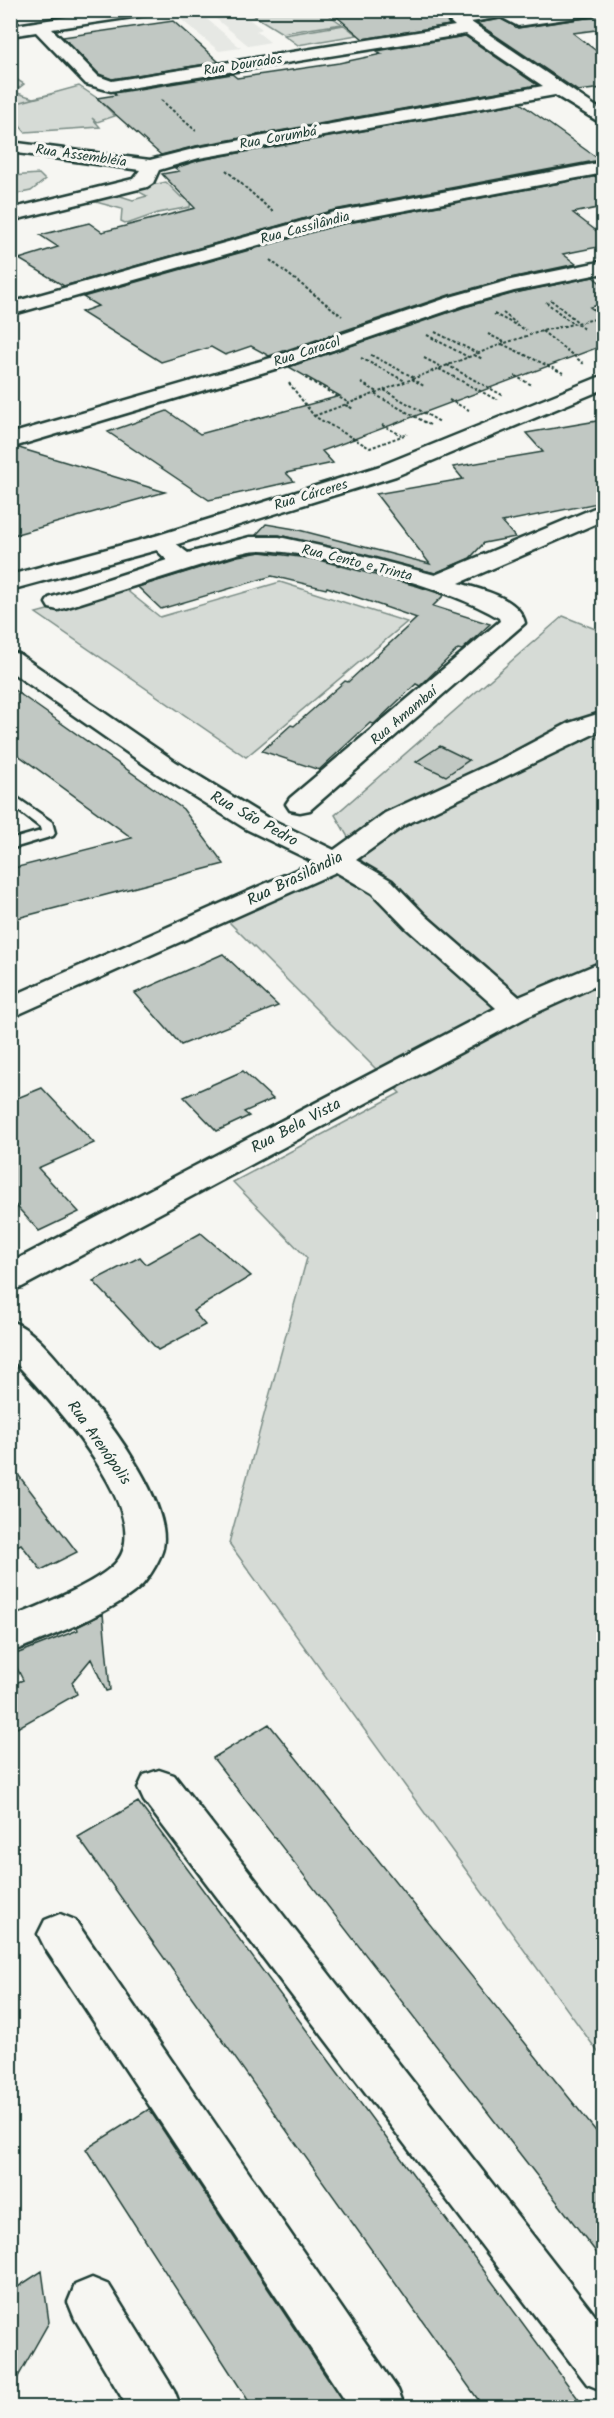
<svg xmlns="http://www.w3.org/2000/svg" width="614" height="2418" font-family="Kalam,sans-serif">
<rect width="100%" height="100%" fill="#f6f6f2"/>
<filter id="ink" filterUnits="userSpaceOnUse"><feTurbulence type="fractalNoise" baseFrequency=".0167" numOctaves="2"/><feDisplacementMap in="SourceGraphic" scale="12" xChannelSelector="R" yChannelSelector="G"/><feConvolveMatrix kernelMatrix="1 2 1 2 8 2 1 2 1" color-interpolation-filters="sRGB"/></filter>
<g filter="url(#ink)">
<path fill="#e6e8e4" d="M230,11L240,12L246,16L238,18L249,19L262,29L256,31L270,42L249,46L209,13L201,14L241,48L219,51L171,11Z"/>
<path fill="#d6dbd6" stroke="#7a8c85" stroke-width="1.5" d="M323,11L342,24L282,33L248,12Z
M344,25L357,35L298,45L284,35Z
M11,79H16L24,84L14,92L33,98L52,94L21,102L79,86L97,98L115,116L97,122L92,118L100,127L25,132L11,116Z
M39,174L45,180L31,191L11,195V176Z
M151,181L157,184L166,182L181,197L191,198L190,207L158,213L127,224L121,221L122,209L96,202L61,203L108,192L133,200L147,196L132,188Z
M280,582L407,622L246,757L36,613L125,589L160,617Z
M563,616L603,632V2059L229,1543L307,1258L233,1182L400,1093L219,912L362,861L335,815Z"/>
<path fill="#c1c8c3" stroke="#1f3d34" stroke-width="1.5" d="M329,10H451L443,17L450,25L363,39Z
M603,10V29L573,33L603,56V88L578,91L477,23L501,19L518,28L593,17Z
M173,21L219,62L112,79L99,74L63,37Z
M465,36L537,85L196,146L161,155L97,98L116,95L114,93L232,74L237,78L339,63L382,54L377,51Z
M520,103L600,160L334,210L64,286L19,259L58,247L40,235L89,223L102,232L195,208L162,174L179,171L175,168L200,160Z
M603,175V207L573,213L603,236V246L563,254L576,264L510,278L449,295L269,356L251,346L225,355L211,347L161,362L81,312L98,306L83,297L338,225Z
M593,277L603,285V304L590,307L603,317V344L597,346L599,347L322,451L333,463L286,473L294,481L209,500L108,432L167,411L200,434L340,396L289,367L465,307L515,293Z
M603,420V502L502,522L515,537L484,543L470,558L435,573L279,535H256L266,524L295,529L430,564L376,494L463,479L453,467L543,452L526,433Z
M19,448L165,492L10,536V450Z
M261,552L315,559L417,586L444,595L433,606L490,624L462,650L458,649L420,686L416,684L374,724L370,723L319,770L262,751L291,725L294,726L345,681L348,682L417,618L327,587L326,589L272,576L161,609L138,587L238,556Z
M10,687L183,809L224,864L10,920V869L132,838L10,749Z
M440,746L469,760L446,776L416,762Z
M223,954L278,1006L181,1045L135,993Z
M243,1071L273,1099L244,1112L249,1116L217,1131L184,1097Z
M42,1088L94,1143L38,1168L79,1212L39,1231L10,1199V1101Z
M201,1233L251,1276L193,1311L205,1325L158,1350L93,1281L140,1257L146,1264Z
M10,1464L77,1552L41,1570L21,1544L10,1549Z
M103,1614L110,1690L106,1691L91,1659L72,1682L77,1694L10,1732V1685L23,1680L11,1656L78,1630L77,1627Z
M269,1724L603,2140V2261L213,1758Z
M138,1802L429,2196L585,2408H484L78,1837Z
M149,2109L347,2408H253L86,2149Z
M42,2271L49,2322L10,2391V2292Z"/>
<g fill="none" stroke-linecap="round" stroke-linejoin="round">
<g stroke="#1f3d34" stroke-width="5">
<path id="lane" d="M10,793L52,822L55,833L53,836L10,849V840L41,831L40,827L10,804Z"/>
</g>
<g stroke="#1f3d34" stroke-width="5">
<path id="street" d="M111,10H154L146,15L52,29L98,76L112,81L455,26L445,17L453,12L513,10L521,16L556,10H601L593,15L518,26L501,17L471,22L604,112V125L555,95L199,158L159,170L153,183L147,187L10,221V209L133,179L140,170L10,152V142L150,160L197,148L543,86L466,34L111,91L86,84L36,32L10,36V26Z
M604,162V173L337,223L10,315V303L335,212Z
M604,504V520L459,583C481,590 519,597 525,623L310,810L300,812L290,810L286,804L290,798L500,621L499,618C451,588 319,552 261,550C250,550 240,553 230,556L58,610L49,608L46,603L49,598L167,560L148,542L152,537C168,533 176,544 188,553L250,537H279L348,552L435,575Z
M10,652L19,654L176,762L266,817L334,850L385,813L503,758L569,723L604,712V729L405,825L356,860L392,881L426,916L519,997L604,961V982L527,1017L22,1287L10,1290V1263L496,1008L406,928L372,893L336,872L10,1018V997L314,862L246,829L158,774L10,671Z
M10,1321C37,1329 69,1375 87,1397C114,1427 172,1506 163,1548C161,1558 150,1576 143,1584C120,1609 44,1640 10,1652V1618C37,1607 102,1582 118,1560C155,1510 43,1392 10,1357Z
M159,1770L174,1775L604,2327V2391L587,2384L144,1801L138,1788L144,1775Z
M60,1914L75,1920L398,2390L405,2408H350L45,1948L38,1934L45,1920Z
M92,2278L109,2285L174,2390L181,2408H128L75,2319L68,2302L75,2285Z"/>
</g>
<g stroke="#1f3d34" stroke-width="5">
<path id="secondary" d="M604,261V273L514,291L464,305L295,363L10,448V434L281,355L450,297L511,280Z
M604,375V389L396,476L168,547L10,590V575L152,537L380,466Z"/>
</g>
<path stroke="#1f3d34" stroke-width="2" stroke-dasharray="3 2" stroke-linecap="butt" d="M161,100L196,131
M226,170L274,213
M270,260L342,316
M551,300L579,323
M546,302L573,324
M597,307L604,313
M503,313L516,323
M494,314L526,330
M577,324L585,330
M542,331L584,364
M435,332L477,353
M488,334L504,342
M427,335L468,357
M502,344L563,373
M371,355L415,378
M474,355L483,359
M361,358L405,381
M424,358L442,367
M447,365L504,396
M439,369L497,400
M515,376L532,385
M305,378L349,403
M412,379L424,386
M289,383L314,416L370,448L407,434
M361,383L378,392
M384,390L502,344L542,331L604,317
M449,400L469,410
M345,405L354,409
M314,416L374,394
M382,425L401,435
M430,425L374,394L384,390L440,422"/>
<use href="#lane" fill="#f6f6f2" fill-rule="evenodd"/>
<use href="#street" fill="#f6f6f2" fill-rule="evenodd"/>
<use href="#secondary" fill="#f6f6f2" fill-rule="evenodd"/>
</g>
</g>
<g text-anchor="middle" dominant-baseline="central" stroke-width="6" stroke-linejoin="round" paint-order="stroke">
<g font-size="14" fill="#1f3d34" stroke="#f6f6f2">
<text transform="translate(243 65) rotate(-9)">Rua Dourados</text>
<text transform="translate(278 138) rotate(-10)">Rua Corumbá</text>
<text transform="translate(81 156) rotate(8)">Rua Assembléia</text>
<text transform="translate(305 228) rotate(-15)">Rua Cassilândia</text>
<text transform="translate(307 352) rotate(-18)">Rua Caracol</text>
<text transform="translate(311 495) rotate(-17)">Rua Cárceres</text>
<text transform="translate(357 563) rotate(14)">Rua Cento e Trinta</text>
<text transform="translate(404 716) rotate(-40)">Rua Amambaí</text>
</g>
<g font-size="16" fill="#1f3d34" stroke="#f6f6f2">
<text transform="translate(254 819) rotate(29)">Rua São Pedro</text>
<text transform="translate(295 879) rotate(-26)">Rua Brasilândia</text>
<text transform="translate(296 1126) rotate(-28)">Rua Bela Vista</text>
<text transform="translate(99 1443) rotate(55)">Rua Arenópolis</text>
</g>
</g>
<rect width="614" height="2418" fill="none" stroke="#f6f6f2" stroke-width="36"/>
<rect x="18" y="18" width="578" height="2382" fill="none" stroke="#1f3d34" stroke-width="2" filter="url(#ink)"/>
</svg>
